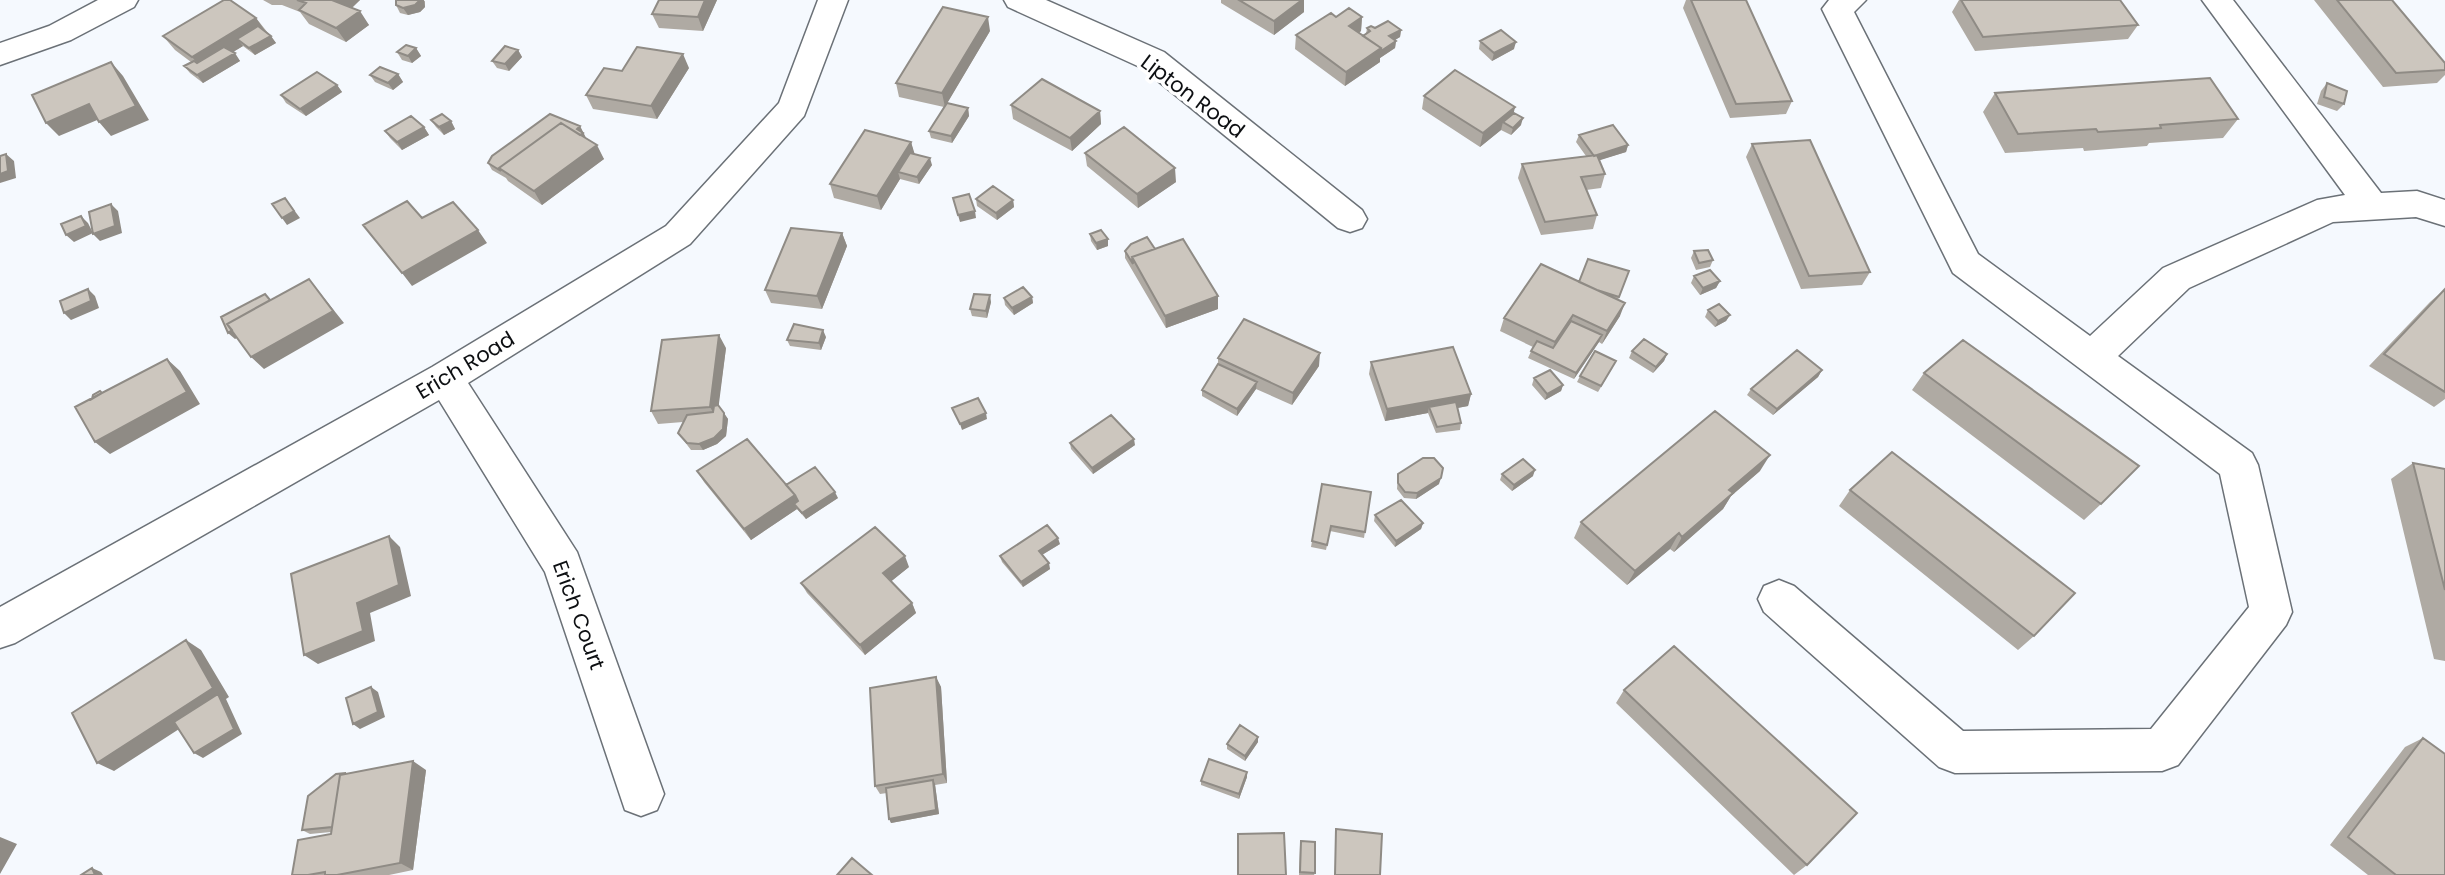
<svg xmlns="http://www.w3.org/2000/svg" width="2445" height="875" font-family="Poppins,sans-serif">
<rect width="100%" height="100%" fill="#f5f9fe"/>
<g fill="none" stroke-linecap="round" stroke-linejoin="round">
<g stroke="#6b7177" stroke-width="3">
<path id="minor" d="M98,0H138L134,7L71,40L0,65V43L49,26Z
M818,0H848L804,116L690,244L468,383L577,552L664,794L657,810L641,816L625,810L545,572L439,400L15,643L0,648V607L432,367L666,226L779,103Z
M1004,0H1046L1164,52L1362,210L1367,219L1362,228L1350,232L1338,228L1142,68L1008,7Z
M1829,0H1866L1854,12L1978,254L2090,336L2163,268L2317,200L2345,195L2202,0H2233L2381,193L2417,191L2445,200V226L2416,217L2333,222L2189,288L2118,356L2252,453L2258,465L2292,612L2286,625L2178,765L2162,771L1955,773L1939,767L1764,612L1758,599L1764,586L1779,580L1794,586L1963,731L2151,729L2249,607L2220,474L1953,273L1822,9Z"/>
</g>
<use href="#minor" fill="#fff" fill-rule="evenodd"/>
</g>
<path fill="#afaaa3" d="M263,0H360L352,8L369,25L346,42L309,24L300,12L282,5H272Z
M659,0H717L703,31L659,28L652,14Z
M1221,0H1304V12L1274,35L1221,3Z
M1686,0H1746L1792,101L1786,114L1730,118L1683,8Z
M1959,0H2120L2138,25L2128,39L1975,51L1952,12Z
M2314,0H2392L2445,63V75L2437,83L2383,87Z
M425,1V7L420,12L408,15L400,13L396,5Z
M1336,17H1362L1361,31L1359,33L1363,36L1366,34L1367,28L1401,30L1400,37L1395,40L1396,41L1395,48L1380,58V62L1345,86L1295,49L1296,35Z
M256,18L276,43L255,55L243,46L233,52L240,61L203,83L190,73L184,66L191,62L175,50L163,36Z
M990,31L947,103L968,108L969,116L952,143L931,138L929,131L944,107L899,97L896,83Z
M1480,41L1514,49L1492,61L1479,49Z
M416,48L421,56L412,63L402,60L397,52Z
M518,50L522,57L509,71L497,68L492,61Z
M689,68L657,119L593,109L586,95Z
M398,74L403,82L393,90L375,82L370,75Z
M2327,83L2344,104L2337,111L2317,104L2321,91Z
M337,85L342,92L306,116L286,103L281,95Z
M1995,93L2238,119L2223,138L2149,143L2147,146L2084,151L2083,148L2005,153L1983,112Z
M1424,96L1513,114L1521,125L1511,135L1501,130L1480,147L1422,109Z
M1011,105L1100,111L1101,124L1072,151L1013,119Z
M431,120L451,121L455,129L444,135L436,127Z
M580,126L586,138L604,159L542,205L508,181L506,178L492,170L488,163Z
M424,127L429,135L402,150L390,138L385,131Z
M1579,135L1628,145L1626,152L1599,160L1605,174L1601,188L1586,190L1597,215L1593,229L1541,235L1518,178L1522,164L1586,156L1576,142Z
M911,142L914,154L932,165L919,184L900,179L881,210L834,198L830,184Z
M1752,144L1870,272L1862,285L1801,289L1746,157Z
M1085,153L1176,182L1138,208L1087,166Z
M976,199L1013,200L1014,207L997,220L977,206Z
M842,233L847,246L822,309L771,303L765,290Z
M1090,234L1108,246L1097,250L1091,241Z
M1155,249L1218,309L1166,328L1125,258V251Z
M1694,251L1713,260L1710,267L1696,270L1691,258Z
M1629,271L1618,300L1620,316L1602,344L1599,342L1574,379L1528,358L1533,347L1500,331L1504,318L1579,282Z
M1694,276L1720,281L1716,288L1700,295L1691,283Z
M2445,289V399L2434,407L2369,366L2430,302Z
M1032,297L1033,303L1014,315L1005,305L1004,298Z
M991,302L987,318L972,316L970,309Z
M1708,310L1730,315L1726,321L1715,327L1705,317Z
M826,337L821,350L790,346L787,340Z
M726,348L718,406L728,419L726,436L717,444L703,450H691L678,433L683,422L658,424L651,411Z
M1632,351L1667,354L1664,361L1653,373L1629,358Z
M1218,358L1319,366L1292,405L1256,389L1237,416L1202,396V390L1218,364Z
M1371,362L1471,394L1468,406L1457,408L1461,423L1460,430L1436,433L1428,413L1385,421L1369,374Z
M1613,367L1598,392L1577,382L1580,376Z
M1822,370L1818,377L1773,415L1747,395L1751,389Z
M1924,373L2101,504L2084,520L1912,390Z
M1534,378L1563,385L1561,391L1545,400L1532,385Z
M1070,443L1135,445L1093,474L1071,449Z
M2413,463L2445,469V661L2434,659L2391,479Z
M697,471L786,485L838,498L806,519L797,509L751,540L704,482Z
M1760,471L1731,496L1723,509L1674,552L1670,549L1627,585L1574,538L1581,522Z
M1398,474L1439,484L1416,499L1404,498L1397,489Z
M1502,474L1533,476L1512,491L1500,480Z
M1322,484L1371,492L1364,538L1330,531L1326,550L1311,547Z
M1850,490L2034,636L2018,650L1839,506Z
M1375,515L1423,523L1421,529L1395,547L1374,521Z
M1060,544L1042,555L1050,569L1023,587L1002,562L1000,556Z
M909,567L891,581L912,603L916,613L865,655L807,593L801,583Z
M936,677L941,687L947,783L935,785L939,814L891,823L887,793L880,794L875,786Z
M1624,690L1807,865L1794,875L1616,703Z
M2423,738L2445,875H2368L2330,845L2405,747Z
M1258,742L1245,761L1227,749V744Z
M426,770L413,870L389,875H292L331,834V832L310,834L302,830Z
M1247,777L1239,799L1201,785V781Z
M1300,845L1315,873L1314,875H1299Z"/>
<path fill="#8f8b85" d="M336,0H360L344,15L334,1Z
M420,0H424L425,7L420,12L408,15L403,8Z
M705,0H717L703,31L698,17Z
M1302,0H1304V12L1274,35V21Z
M360,11L369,25L346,42L336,28Z
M988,17L990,31L945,107L942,93Z
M1362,17L1361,31L1348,40L1349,26Z
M256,18L266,32L237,39L243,46L203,70L192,57Z
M1401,30L1400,37L1388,44L1389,36Z
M271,36L276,43L255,55L249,48Z
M1396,41L1395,48L1380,58V62L1345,86L1346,72L1381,48Z
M1516,42L1514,49L1492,61L1494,53Z
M416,48L421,56L412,63L408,56Z
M518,50L522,57L509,71L505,64Z
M235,53L240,61L203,83L197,75Z
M683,54L689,68L657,119L651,106Z
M111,62L123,76L149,120L111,136L99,122Z
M398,74L403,82L393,90L388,83Z
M337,85L342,92L306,116L300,109Z
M89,104L102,118L59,136L46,123Z
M1515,107L1512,121L1503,122L1501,130L1480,147L1483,133Z
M968,108L969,116L952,143L951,136Z
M1100,111L1101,124L1072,151L1070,138Z
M1523,118L1521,125L1511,135L1513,128Z
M451,121L455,129L444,135L439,127Z
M580,126L587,140L581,144L577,129Z
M424,127L429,135L402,150L397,142Z
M911,142L915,155L898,172L900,179L881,210L877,196Z
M597,145L604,159L542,205L534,191Z
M1628,145L1626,152L1591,163L1594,156Z
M6,154L14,161L16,178L0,183V174Z
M930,158L932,165L919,184L917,177Z
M1175,168L1176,182L1138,208L1137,194Z
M285,198L300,218L287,225L282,218Z
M1013,200L1014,207L997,220L996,213Z
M111,204L118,211L122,233L100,241L93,234Z
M975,211L976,218L960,222L958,215Z
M81,216L88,223L93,233L74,242L66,235Z
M478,230L487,243L412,286L402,273Z
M842,233L847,246L822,309L817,296Z
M1108,239V246L1097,250L1096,243Z
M309,279L344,323L264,369L251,357Z
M1720,281L1716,288L1700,295L1703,288Z
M88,289L95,296L99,308L71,320L64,313Z
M265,294L281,313L235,339L228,333Z
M990,295L991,302L987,318L986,311Z
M1218,296V309L1166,328L1165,316Z
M1032,297L1033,303L1014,315L1012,308Z
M1625,303L1620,316L1602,344L1607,331Z
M1573,315L1569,327L1551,355L1555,342Z
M1730,315L1726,321L1715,327L1718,321Z
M823,330L826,337L821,350L819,343Z
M719,335L726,348L717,419L710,407Z
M1602,335L1599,342L1574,379L1576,373Z
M1320,353L1319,366L1292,405L1293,393Z
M1667,354L1664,361L1653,373L1656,367Z
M167,359L180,371L200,404L110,454L95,442Z
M1822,370L1818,377L1773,415L1777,409Z
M1257,382L1256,389L1237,416V409Z
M1563,385L1561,391L1545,400L1547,394Z
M1471,394L1468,406L1431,413L1429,407L1428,413L1385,421L1387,409Z
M724,413L728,419L726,436L717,444L703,450L699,444Z
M986,413L987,419L962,430L960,424Z
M1134,439L1135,445L1093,474L1092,468Z
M1770,455L1760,471L1731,496L1723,509L1674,552L1682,537L1729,490Z
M1535,470L1533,476L1512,491L1514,485Z
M1441,478L1439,484L1416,499L1417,493Z
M835,492L838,498L806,519L802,513Z
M795,495L801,507L794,504L797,509L751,540L744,529Z
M1423,523L1421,529L1395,547L1396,541Z
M1679,533L1670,549L1627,585L1635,571Z
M389,536L400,547L411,596L370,613L375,641L318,664L304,655L357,603Z
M1058,538L1060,544L1040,556L1039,551Z
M905,556L909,567L888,584L883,573Z
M1049,563L1050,569L1023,587L1021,582Z
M912,603L916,613L865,655L860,645Z
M186,640L201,650L229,697L226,699L242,734L203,758L194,753L221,702L114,771L97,763Z
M936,677L941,687L947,783L943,774Z
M371,687L378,692L385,717L360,729L353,724Z
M1258,737V742L1245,761V756Z
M413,761L426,770L413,870L400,863Z
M1247,772V777L1239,799V794Z
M933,780L935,784L939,814L891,823L889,819Z
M0,837L17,844L0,874Z
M92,868L101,872L103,875H95Z"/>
<path fill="#ccc6be" stroke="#8f8b85" stroke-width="2" d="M224,0H230L256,18L192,57L163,36Z
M297,0H336L334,1L360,11L336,28L299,10L306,3Z
M396,0H420L415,5L403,8L396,5Z
M659,0H705L698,17L652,14Z
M1239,0H1302L1274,21Z
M1691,0H1746L1792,101L1736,104Z
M1961,0H2120L2138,25L1983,37Z
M2337,0H2392L2445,63V70L2396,73Z
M943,7L988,17L942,93L896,83Z
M1349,8L1362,17L1349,26L1381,48L1346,72L1296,35L1331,13L1336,17Z
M1388,21L1401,30L1389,36L1396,41L1381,51V48L1363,36L1370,31L1367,28L1371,26L1375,28Z
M258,26L271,36L249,48L237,39Z
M1501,30L1516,42L1494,53L1480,41Z
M406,45L416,48L408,56L397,52Z
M505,46L518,50L505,64L492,61Z
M224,47L235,53L197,75L184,66L194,61L197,63Z
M637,47L683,54L651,106L586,95L604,68L622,71Z
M111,62L136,106L99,122L89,104L46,123L32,95Z
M380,67L398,74L388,83L370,75Z
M1455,70L1515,107L1483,133L1424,96Z
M317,72L337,85L300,109L281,95Z
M2210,78L2238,119L2160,125L2161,128L2098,132L2096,129L2018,134L1995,93Z
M1042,79L1100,111L1070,138L1011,105Z
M2327,83L2347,91L2344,104L2324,97Z
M947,103L968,108L951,136L929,131Z
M1514,113L1523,118L1513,128L1503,122Z
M442,114L451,121L439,127L431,120Z
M550,114L580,126L577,129L583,133L580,135L561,123L499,168L501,171L488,163L492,156Z
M411,116L424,127L397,142L385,131Z
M561,123L597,145L534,191L499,168Z
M1613,125L1628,145L1594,156L1579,135Z
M1124,127L1175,168L1137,194L1085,153Z
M865,130L911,142L877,196L830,184Z
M1810,140L1870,272L1809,276L1752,144Z
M910,153L930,158L917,177L898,172Z
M6,154L8,171L0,174V156Z
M1597,155L1605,174L1581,177L1597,215L1545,222L1522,164Z
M993,186L1013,200L996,213L976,199Z
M969,194L975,211L958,215L953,198Z
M285,198L294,211L282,218L272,204Z
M407,201L422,218L453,202L478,230L402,273L363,225Z
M111,204L115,226L93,234L89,212Z
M81,216L86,226L66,235L61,224Z
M791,228L842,233L817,296L765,290Z
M1101,230L1108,239L1096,243L1090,234Z
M1147,237L1155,249L1132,257L1133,264L1125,251L1131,244Z
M1183,239L1218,296L1165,316L1132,257Z
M1708,250L1713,260L1699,263L1694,251Z
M1588,259L1629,271L1619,297L1597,290L1579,282Z
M1541,264L1625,303L1607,331L1573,315L1555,342L1504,318Z
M1710,270L1720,281L1703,288L1694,276Z
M309,279L333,311L251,357L227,324Z
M1023,287L1032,297L1012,308L1004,298Z
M88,289L91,301L64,313L60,301Z
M2445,289V392L2384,354Z
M265,294L270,300L227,324L232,330L228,333L221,317Z
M974,294L990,295L986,311L970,309Z
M1719,304L1730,315L1718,321L1708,310Z
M1244,319L1320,353L1293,393L1218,358Z
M1571,321L1602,335L1576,373L1531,351L1537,341L1553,348Z
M794,324L823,330L819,343L787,340Z
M719,335L710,407L651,411L662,340Z
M1644,339L1667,354L1656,367L1632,351Z
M1963,340L2139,466L2101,504L1924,373Z
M1453,347L1471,394L1387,409L1371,362Z
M1797,350L1822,370L1777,409L1751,389Z
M1595,351L1616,361L1601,386L1580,376Z
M167,359L187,392L95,442L75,407Z
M1218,364L1257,382L1237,409L1202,390Z
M1550,370L1563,385L1547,394L1534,378Z
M100,391L102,393L92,399L93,395Z
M978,398L986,413L960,424L952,408Z
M1456,402L1461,423L1437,427L1429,407Z
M718,405L724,413L723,429L714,438L699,444L687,443L678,433L687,415L713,412L714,406Z
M1715,411L1770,455L1729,490L1733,493L1682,537L1679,533L1635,571L1581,522Z
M1111,415L1134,439L1092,468L1070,443Z
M747,439L795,495L744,529L697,471Z
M1892,452L2075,593L2034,636L1850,490Z
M1423,458H1434L1443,468L1441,478L1417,493L1405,492L1398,483V474Z
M1523,459L1535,470L1514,485L1502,474Z
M2413,463L2445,469V590Z
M815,467L835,492L802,513L794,504L798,501L795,495L786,485Z
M1322,484L1371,492L1365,532L1331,526L1327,545L1312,541Z
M1401,500L1423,523L1396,541L1375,515Z
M1047,525L1058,538L1039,551L1049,563L1021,582L1000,556Z
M875,527L905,556L883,573L912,603L860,645L801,583Z
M389,536L399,585L357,603L363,631L304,655L291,574Z
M186,640L213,688L97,763L72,713Z
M1674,646L1857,813L1807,865L1624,690Z
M936,677L943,774L875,786L870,688Z
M371,687L378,712L353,724L346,698Z
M218,694L234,729L194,753L174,722Z
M1240,725L1258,737L1245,756L1227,744Z
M2423,738L2445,754V875H2396L2348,837Z
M1209,759L1247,772L1239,794L1201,781Z
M413,761L400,863L337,875H325V872L308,875H292L298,840L331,834L340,775Z
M346,773L340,775L332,827L302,830L308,796L336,774Z
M933,780L936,810L889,819L886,788Z
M1336,829L1382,834L1380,875H1335Z
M1284,833L1286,875H1238V834Z
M1301,841L1315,842V873L1300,872Z
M852,858L872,875H837Z
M92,868L95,875H81Z"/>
<g text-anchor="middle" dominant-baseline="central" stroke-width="7" stroke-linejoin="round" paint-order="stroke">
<g font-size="21" fill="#0d0f12" stroke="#fff">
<text transform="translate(1193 96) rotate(37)">Lipton Road</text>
<text transform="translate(465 365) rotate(-31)">Erich Road</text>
<text transform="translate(579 615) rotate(70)">Erich Court</text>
</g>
</g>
</svg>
